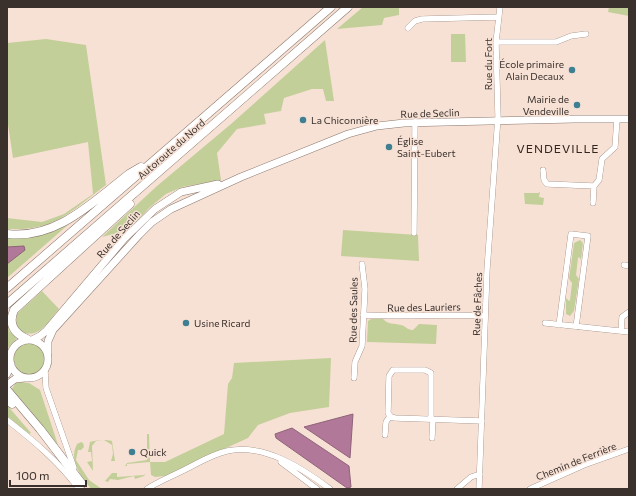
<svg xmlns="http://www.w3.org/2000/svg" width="636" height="496" font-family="Commissioner,sans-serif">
<rect width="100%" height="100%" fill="#f7e1d5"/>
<path fill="#c3cf98" d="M363,7H399V15L384,18L382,25L337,29Z
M609,7H629V16L608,12Z
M451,34H465L466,62H451Z
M46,39L86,45L106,185C71,211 56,231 9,229H7V218L42,222L64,214L93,194L88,142L13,158L7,118V43Z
M325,40L334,101H326L323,89H312L284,98L281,111L264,114L266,124L237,129L217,153L221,180L182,187L166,194L149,208L129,230L102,237L157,186L231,124Z
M540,192L539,197L544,198L543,205L525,204L524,193H538Z
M69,224L7,278V236L49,232Z
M343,230L418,235L419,261L341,256Z
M580,240L583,243L581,260L579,257L578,258L576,275L579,279L574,311L570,316L566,314V298L569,301L570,300L572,283L569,279L574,243Z
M42,291L59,309C48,321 40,339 22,332L16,325L17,314L21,310Z
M7,319L9,331L17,338L7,349Z
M371,319H383C389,325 393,323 401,325C406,326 407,330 413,330L419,324L437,325L436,344L367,342L368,321Z
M14 359a16 16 0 1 1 32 0a16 16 0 1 1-32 0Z
M331,358L329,407L290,413L258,425L248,438L165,476L155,477L151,475L150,462L127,464V466H125L127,463L147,460V434H149L150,462H165L224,434L228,384L232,378L234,363Z
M21,382L29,383L40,390L58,445L11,390L16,383Z
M7,405L31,433L29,434L7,416Z
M104,440L96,441L92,446L93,471L87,462L92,461L91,452H88L90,442C96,440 106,439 112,441L115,461H111L113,454L112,445Z
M81,442L83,443L84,447L81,450H78L76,460L89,480L102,489H91C81,475 68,462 77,444Z
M112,473H117V477L144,475L146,473L144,476L135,479L134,476L118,480L110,479L108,482L105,481Z"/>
<path fill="#b27899" stroke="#8e6378" d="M24,246L25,250L7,264V247Z
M353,414L350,458L304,427Z
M292,428L349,466L351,487L347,488L276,438L275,434Z"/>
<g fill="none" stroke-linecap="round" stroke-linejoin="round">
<g stroke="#8b776c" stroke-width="6">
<path id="minor" d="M408,28L415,21L422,19L499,17
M496,42H556L571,36L586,34
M543,170L544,180L547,184L594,186L599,180L602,159L615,147L617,119
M593,203L594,186
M414,233L415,122
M624,265L629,266
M363,315C404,317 445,314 485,316
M545,323L629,332
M559,325L571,234L588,236L576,327
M621,331L622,317L629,312
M45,370L46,388L74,468
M354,378L355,362L362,346L365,289L362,264
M431,419V373L425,370H393L389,376L388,413L391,417L395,418L482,421
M7,420C34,441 59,462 79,489
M385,435L386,422L390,416
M432,438L433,419
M281,462L317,489
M147,489C159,481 175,475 188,468C200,462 213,454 227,451C264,443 302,468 330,489
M457,489L471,477L480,474
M479,489L487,270L498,117L496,42L500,7
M530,489L584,465L629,449"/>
</g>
<g stroke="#8b776c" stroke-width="8">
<path id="major" d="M10 359a19 19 0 1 1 38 0a19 19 0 1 1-38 0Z
M32,340L40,336L46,331L124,239L155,209L181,192L218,184
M48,353V341L53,330L139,235L152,222L171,209L241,177L348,134L377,126L404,123L575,119H629
M7,374L11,364
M7,385L15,379L25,378"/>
</g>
<g stroke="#8b776c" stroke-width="9">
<path id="highway" d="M7,234C56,240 93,202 129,174L141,167
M7,288L331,7
M7,304L348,7
M27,339C14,333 8,324 14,310L130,204
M7,390L40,429L82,484
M7,400L12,404"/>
</g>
<use href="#minor" stroke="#fff" stroke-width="5.5"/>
<use href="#major" stroke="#fff" stroke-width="7"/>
<use href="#highway" stroke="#fff" stroke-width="8"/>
</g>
<g fill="#3e8092" stroke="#f7e1d5" stroke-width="1.5">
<circle cx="572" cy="70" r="4"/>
<circle cx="577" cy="105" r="4"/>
<circle cx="303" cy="120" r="4"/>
<circle cx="389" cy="147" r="4"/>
<circle cx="186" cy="323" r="4"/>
<circle cx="132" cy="452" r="4"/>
</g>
<g text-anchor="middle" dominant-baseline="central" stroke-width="3" stroke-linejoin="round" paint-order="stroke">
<g font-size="10" fill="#3a312c" stroke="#f7e1d5">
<text transform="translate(488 64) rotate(-90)">Rue du Fort</text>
<text transform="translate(430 113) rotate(-2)">Rue de Seclin</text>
<text transform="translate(171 149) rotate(-41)">Autoroute du Nord</text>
<text transform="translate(118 234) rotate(-49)">Rue de Seclin</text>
<text transform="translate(477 304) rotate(-88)">Rue de Fâches</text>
<text transform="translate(424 307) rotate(-1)">Rue des Lauriers</text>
<text transform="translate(353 310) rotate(-89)">Rue des Saules</text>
<text transform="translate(576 461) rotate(-22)">Chemin de Ferrière</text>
</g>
<g font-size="10" fill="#3a312c" stroke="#f7e1d5" text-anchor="start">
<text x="564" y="64" text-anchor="end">École primaire<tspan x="564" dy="12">Alain Decaux</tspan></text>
<text x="569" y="99" text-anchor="end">Mairie de<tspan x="569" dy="12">Vendeville</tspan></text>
<text x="311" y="120">La Chiconnière</text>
<text x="397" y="141">Église<tspan x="397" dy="12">Saint-Eubert</tspan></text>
<text x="194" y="323">Usine Ricard</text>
<text x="140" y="452">Quick</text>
</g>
<g font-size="12" letter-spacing="1" fill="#35251c" stroke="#f7e1d5">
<text x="558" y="148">VENDEVILLE</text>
</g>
</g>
<rect width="636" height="496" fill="none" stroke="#3a312c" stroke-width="16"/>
<path d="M10 480v6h76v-6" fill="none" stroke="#3a312c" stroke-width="2"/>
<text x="16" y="480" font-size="12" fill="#3a312c" stroke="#f7e1d5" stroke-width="3" paint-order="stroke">100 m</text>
</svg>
